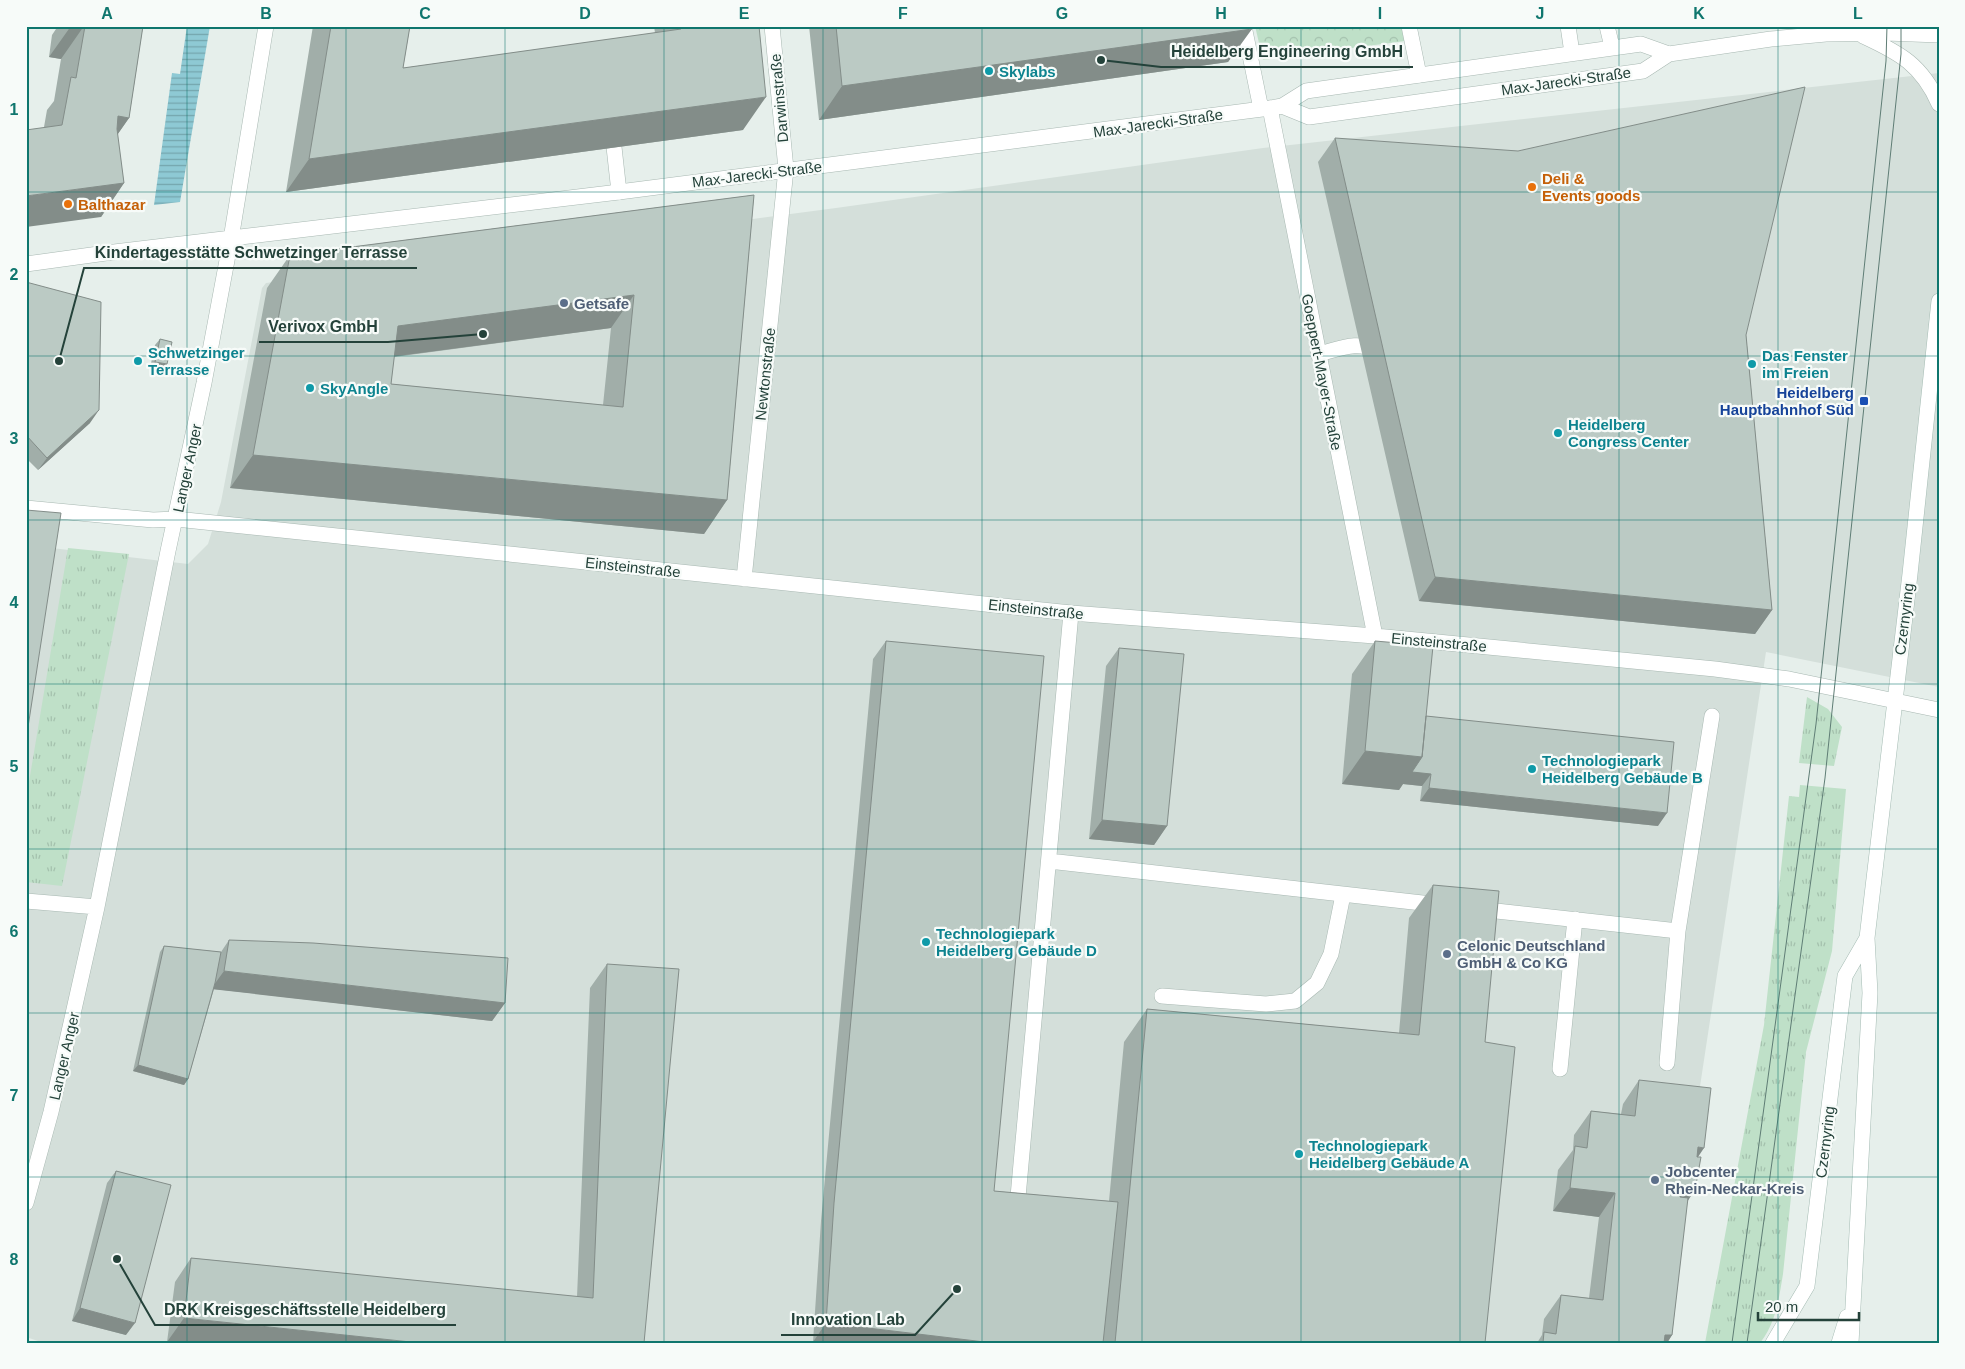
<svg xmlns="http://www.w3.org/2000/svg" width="1965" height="1369" font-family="Helvetica,sans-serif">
<defs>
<pattern id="grass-tufts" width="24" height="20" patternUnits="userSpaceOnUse" patternTransform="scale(1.25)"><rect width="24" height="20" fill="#bfe0c8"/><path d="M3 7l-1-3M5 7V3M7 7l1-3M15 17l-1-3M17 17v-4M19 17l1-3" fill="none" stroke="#a4c1ad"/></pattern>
<pattern id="forest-crowns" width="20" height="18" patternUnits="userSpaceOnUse" patternTransform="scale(1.25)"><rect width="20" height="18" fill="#bfe0c8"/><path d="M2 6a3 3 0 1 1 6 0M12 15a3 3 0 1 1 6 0" fill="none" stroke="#a4c1ad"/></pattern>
<pattern id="water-rules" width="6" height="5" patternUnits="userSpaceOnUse" patternTransform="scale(1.25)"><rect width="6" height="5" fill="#8ec9d4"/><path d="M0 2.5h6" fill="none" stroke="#74a5ad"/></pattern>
</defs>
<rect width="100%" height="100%" fill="#e6efeb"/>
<path fill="#d4dfda" d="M1939,73V687L1766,652L1661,1343H44L26,1337V545L188,564L208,544L221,502L262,288L266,283L836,208L1263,148Z"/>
<path fill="url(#grass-tufts)" d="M68,548L129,554L62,886L26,882V800Z
M1807,697L1828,709L1842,727L1834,766L1799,763Z
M1800,785L1846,789L1832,951L1806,1052L1783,1274C1779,1298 1776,1323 1760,1343H1705L1764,1025L1789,796L1799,797Z"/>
<path fill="url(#forest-crowns)" d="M1255,26H1402L1405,41L1263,60Z"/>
<path fill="url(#water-rules)" d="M187,26H210L180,202L154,205L172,73L180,74Z"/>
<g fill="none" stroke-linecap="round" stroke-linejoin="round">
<g stroke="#a8b8b2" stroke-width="16">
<path id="lane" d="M1409,26L1419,75
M1568,26L1572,53
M614,147L619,192
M1319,354C1336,350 1362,338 1376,353
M1049,861L1440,905
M1478,909L1678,931
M1162,996L1266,1004L1295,1001L1317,983L1331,954L1343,895
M1667,1063L1678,931L1712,716
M1560,1069L1575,919
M1018,1197L1071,613"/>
</g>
<g stroke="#a8b8b2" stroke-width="16">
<path id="street" d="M1244,26L1261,109
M1607,26L1612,47
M1863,36C1900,53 1922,65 1939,104
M1282,106L1309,117L1643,71L1669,54L1771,39L1826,34L1886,33L1939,35
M1270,108L1375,636
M26,264L106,253L619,192L1270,108L1282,106L1306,91L1641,44L1669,54
M26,508L153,520L176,519L1071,613L1375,636L1715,669L1789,679L1939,710
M744,579L786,169L772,26
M26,901L97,907
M26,1203L51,1112L97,907L168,551L204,383L231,239L266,26"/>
</g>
<g stroke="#a4bbb3" stroke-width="16">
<path id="secondary" d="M1773,1343L1807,1286L1845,976L1867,938
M1839,1343L1847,1317
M1851,1343L1870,993L1867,938L1910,574L1939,301"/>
</g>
<use href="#lane" stroke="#fff" stroke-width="15"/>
<use href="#street" stroke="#fff" stroke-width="15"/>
<use href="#secondary" stroke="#fff" stroke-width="15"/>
<path stroke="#5f7d75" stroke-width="1" d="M1732,1343L1816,724L1886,61L1887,26
M1747,1343L1825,778L1901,54V26"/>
</g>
<path fill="#a1aea9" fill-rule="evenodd" d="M58,26H143L129,118L117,135L124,183L101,217L44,127L47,110L54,101L61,59L49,57L52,35Z
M313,26H410L403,68L655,33L654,26H759L743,130L286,192Z
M809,26H1251L1228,62L819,120Z
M1335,138L1746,335L1772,610L1755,634L1419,601L1318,162Z
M754,195L727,500L704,534L230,488L267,288L290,255ZM611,328L603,405L391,384L394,357Z
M26,282L90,423L38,470L26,458Z
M160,339L162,371L150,368L155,345Z
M886,641L994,1191L1109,1201L1124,1042L1147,1009L1399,1033L1409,918L1433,885L1485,1042V1343H821L813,1342L821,1221L873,659Z
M1375,641L1426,716L1658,826L1420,801L1422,786L1403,784L1399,790L1342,784L1352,674Z
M1119,648L1167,826L1154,845L1089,839L1106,666Z
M229,940L505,1003L492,1021L214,989L188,1079L184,1085L133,1071L160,952L164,946L221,952Z
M607,964L644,1343L167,1342L175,1282L191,1258L577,1297L590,988Z
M1639,1080L1698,1157L1687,1202L1672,1335L1667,1343H1537L1542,1335L1544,1319L1561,1295L1589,1298L1599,1217L1553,1211L1558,1170L1573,1150L1574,1135L1591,1111L1621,1114L1623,1104Z
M116,1171L126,1335L72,1321L107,1183Z"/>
<path fill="#838d89" d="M71,26H84L61,59L49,57Z
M1252,29L1228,62L819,120L842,86Z
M766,97L743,130L286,192L309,159Z
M118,116L129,118L106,151Z
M124,183L101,217L26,227V196Z
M634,295L611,328L375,359L398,326Z
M155,362L167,364L162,371L150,368Z
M99,410L90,423L38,470L47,458Z
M253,455L727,500L704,534L230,488Z
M1435,577L1772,610L1755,634L1419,601Z
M1365,751L1422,757L1431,774L1422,786L1403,784L1399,790L1342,784Z
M1429,788L1667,813L1658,826L1420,801Z
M1102,820L1167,826L1154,845L1089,839Z
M224,971L505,1003L492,1021L211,989Z
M138,1065L188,1079L184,1085L133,1071Z
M1698,1147L1704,1148L1688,1172Z
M1570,1188L1615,1193L1599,1217L1553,1211Z
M1681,1188L1695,1190L1679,1214Z
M80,1308L135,1323L126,1335L72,1321Z
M184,1318L420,1343H174L167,1342Z
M826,1323L993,1343H821L813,1342Z
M1665,1335H1672L1667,1343H1659Z"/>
<path fill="#bbcac4" stroke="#838d89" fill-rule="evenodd" d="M85,26H143L129,118L118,116L117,129L124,183L26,196V130L62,125L71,77L76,78Z
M331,26H410L403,68L681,29V26H759L766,97L309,159Z
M836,26H1251L1252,29L842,86Z
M1805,87L1746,335L1772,610L1435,577L1335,138L1518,151Z
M754,195L727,500L253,455L290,255ZM634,295L623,407L391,384L398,326Z
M26,282L101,302L99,410L47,458L26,435Z
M160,339L172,342L167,364L155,362Z
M26,510L61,513L26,740Z
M886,641L1044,656L994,1191L1118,1202L1103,1343H993L826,1323L834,1203Z
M1375,641L1433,646L1422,757L1365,751Z
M1119,648L1184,654L1167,826L1102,820Z
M1426,716L1674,742L1667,813L1429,788L1431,774L1412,772L1422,757Z
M1433,885L1499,891L1485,1042L1515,1047L1485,1343H1115L1147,1009L1419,1035Z
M229,940L313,943L508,958L505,1003L224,971Z
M164,946L221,952L215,983L188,1079L138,1065Z
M607,964L679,969L644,1343H420L184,1318L191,1258L593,1298Z
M1639,1080L1711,1088L1704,1148L1698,1147L1697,1157H1701L1695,1190L1681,1188L1680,1197L1688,1198L1672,1335H1665L1664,1343H1543L1544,1332L1556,1334L1561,1295L1603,1300L1615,1193L1570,1188L1575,1146L1587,1148L1591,1111L1635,1116Z
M116,1171L171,1185L135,1323L80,1308Z"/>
<path fill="none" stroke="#0f766e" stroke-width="1" stroke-opacity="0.55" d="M187,26V1343M346,26V1343M505,26V1343M664,26V1343M823,26V1343M982,26V1343M1142,26V1343M1301,26V1343M1460,26V1343M1619,26V1343M1778,26V1343M26,192H1939M26,356H1939M26,520H1939M26,684H1939M26,849H1939M26,1013H1939M26,1177H1939"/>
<g fill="#0f9aa8" stroke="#f7fbf9" stroke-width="2">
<circle cx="989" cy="71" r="5"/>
<circle cx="138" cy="361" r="5"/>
<circle cx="1752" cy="364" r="5"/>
<circle cx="310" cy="388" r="5"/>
<circle cx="1558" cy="433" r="5"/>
<circle cx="1532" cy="769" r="5"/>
<circle cx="926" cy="942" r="5"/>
<circle cx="1299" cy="1154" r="5"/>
</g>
<g fill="#e8710a" stroke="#f7fbf9" stroke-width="2">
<circle cx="1532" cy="187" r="5"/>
<circle cx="68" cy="204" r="5"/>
</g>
<g fill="#5c6f8a" stroke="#f7fbf9" stroke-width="2">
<circle cx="564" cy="303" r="5"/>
<circle cx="1447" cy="954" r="5"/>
<circle cx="1655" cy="1180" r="5"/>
</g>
<rect fill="#1a4fb4" stroke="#f7fbf9" stroke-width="2" x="1859" y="396" width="10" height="10" rx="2.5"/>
<g text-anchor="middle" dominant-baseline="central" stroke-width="4.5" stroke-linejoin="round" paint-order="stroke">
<g font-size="15" font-weight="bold" fill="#0d838f" stroke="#f7fbf9" text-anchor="start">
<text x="999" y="71">Skylabs</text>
<text x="148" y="352">Schwetzinger<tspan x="148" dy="17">Terrasse</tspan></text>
<text x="1762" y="355">Das Fenster<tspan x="1762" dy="17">im Freien</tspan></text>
<text x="320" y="388">SkyAngle</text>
<text x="1568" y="424">Heidelberg<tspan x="1568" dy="17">Congress Center</tspan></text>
<text x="1542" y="760">Technologiepark<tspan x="1542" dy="17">Heidelberg Gebäude B</tspan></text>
<text x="936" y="933">Technologiepark<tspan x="936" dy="17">Heidelberg Gebäude D</tspan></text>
<text x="1309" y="1145">Technologiepark<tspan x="1309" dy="17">Heidelberg Gebäude A</tspan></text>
</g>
<g font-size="15" fill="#24423a" stroke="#f7fbf9">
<text transform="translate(1566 81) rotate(-8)">Max-Jarecki-Straße</text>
<text transform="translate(779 98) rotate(-95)">Darwinstraße</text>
<text transform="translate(1158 123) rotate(-8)">Max-Jarecki-Straße</text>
<text transform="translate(757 174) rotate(-7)">Max-Jarecki-Straße</text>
<text transform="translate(1322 372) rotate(79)">Goeppert-Mayer-Straße</text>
<text transform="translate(765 374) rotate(-84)">Newtonstraße</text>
<text transform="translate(187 468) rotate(-78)">Langer Anger</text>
<text transform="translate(633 567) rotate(6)">Einsteinstraße</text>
<text transform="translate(1036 609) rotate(6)">Einsteinstraße</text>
<text transform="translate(1904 619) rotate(-83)">Czernyring</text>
<text transform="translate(1439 642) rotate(5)">Einsteinstraße</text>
<text transform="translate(64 1056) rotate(-77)">Langer Anger</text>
<text transform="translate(1825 1142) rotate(-83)">Czernyring</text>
</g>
<g font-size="15" font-weight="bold" fill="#c56008" stroke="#f7fbf9" text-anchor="start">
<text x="1542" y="178">Deli &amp;<tspan x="1542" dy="17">Events goods</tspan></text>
<text x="78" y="204">Balthazar</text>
</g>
<g font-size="15" font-weight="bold" fill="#4e5e75" stroke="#f7fbf9" text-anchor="start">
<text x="574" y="303">Getsafe</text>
<text x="1457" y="945">Celonic Deutschland<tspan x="1457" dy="17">GmbH &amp; Co KG</tspan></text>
<text x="1665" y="1171">Jobcenter<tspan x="1665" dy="17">Rhein-Neckar-Kreis</tspan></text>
</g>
<g font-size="15" font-weight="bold" fill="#164399" stroke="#f7fbf9" text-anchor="end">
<text x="1854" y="392">Heidelberg<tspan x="1854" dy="17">Hauptbahnhof Süd</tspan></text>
</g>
</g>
<path fill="none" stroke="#24423a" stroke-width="2" d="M1101 60L1161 67H1413M59 361L84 268H417M483 334L388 342H259M117 1259L155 1325H456M957 1289L915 1335H781"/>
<g fill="#24423a" stroke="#f7fbf9" stroke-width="2">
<circle cx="1101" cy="60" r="5"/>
<circle cx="59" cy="361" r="5"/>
<circle cx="483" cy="334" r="5"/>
<circle cx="117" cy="1259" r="5"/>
<circle cx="957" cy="1289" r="5"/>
</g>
<g font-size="16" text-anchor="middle" font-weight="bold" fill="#24423a" stroke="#f7fbf9" stroke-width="4.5" stroke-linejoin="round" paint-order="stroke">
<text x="1287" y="57">Heidelberg Engineering GmbH</text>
<text x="251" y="258">Kindertagesstätte Schwetzinger Terrasse</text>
<text x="323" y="332">Verivox GmbH</text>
<text x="305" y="1315">DRK Kreisgeschäftsstelle Heidelberg</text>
<text x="848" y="1325">Innovation Lab</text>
</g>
<rect width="1965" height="1369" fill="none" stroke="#f7fbf9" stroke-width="55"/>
<path d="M1758 1312v8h101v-8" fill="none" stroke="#24423a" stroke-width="2.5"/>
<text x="1765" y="1312" font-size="15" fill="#24423a" stroke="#f7fbf9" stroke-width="4" paint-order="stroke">20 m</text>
<rect x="28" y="28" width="1910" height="1314" fill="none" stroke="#0f766e" stroke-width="2"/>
<g font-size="16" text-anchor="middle" font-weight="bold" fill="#0f766e">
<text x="107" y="19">A</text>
<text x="266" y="19">B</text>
<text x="425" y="19">C</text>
<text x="585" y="19">D</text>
<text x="744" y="19">E</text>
<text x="903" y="19">F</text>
<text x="1062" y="19">G</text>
<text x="1221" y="19">H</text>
<text x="1380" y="19">I</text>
<text x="1540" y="19">J</text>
<text x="1699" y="19">K</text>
<text x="1858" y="19">L</text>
<text x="14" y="115">1</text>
<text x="14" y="280">2</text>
<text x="14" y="444">3</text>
<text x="14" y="608">4</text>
<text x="14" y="772">5</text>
<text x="14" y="937">6</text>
<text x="14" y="1101">7</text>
<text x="14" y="1265">8</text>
</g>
</svg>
